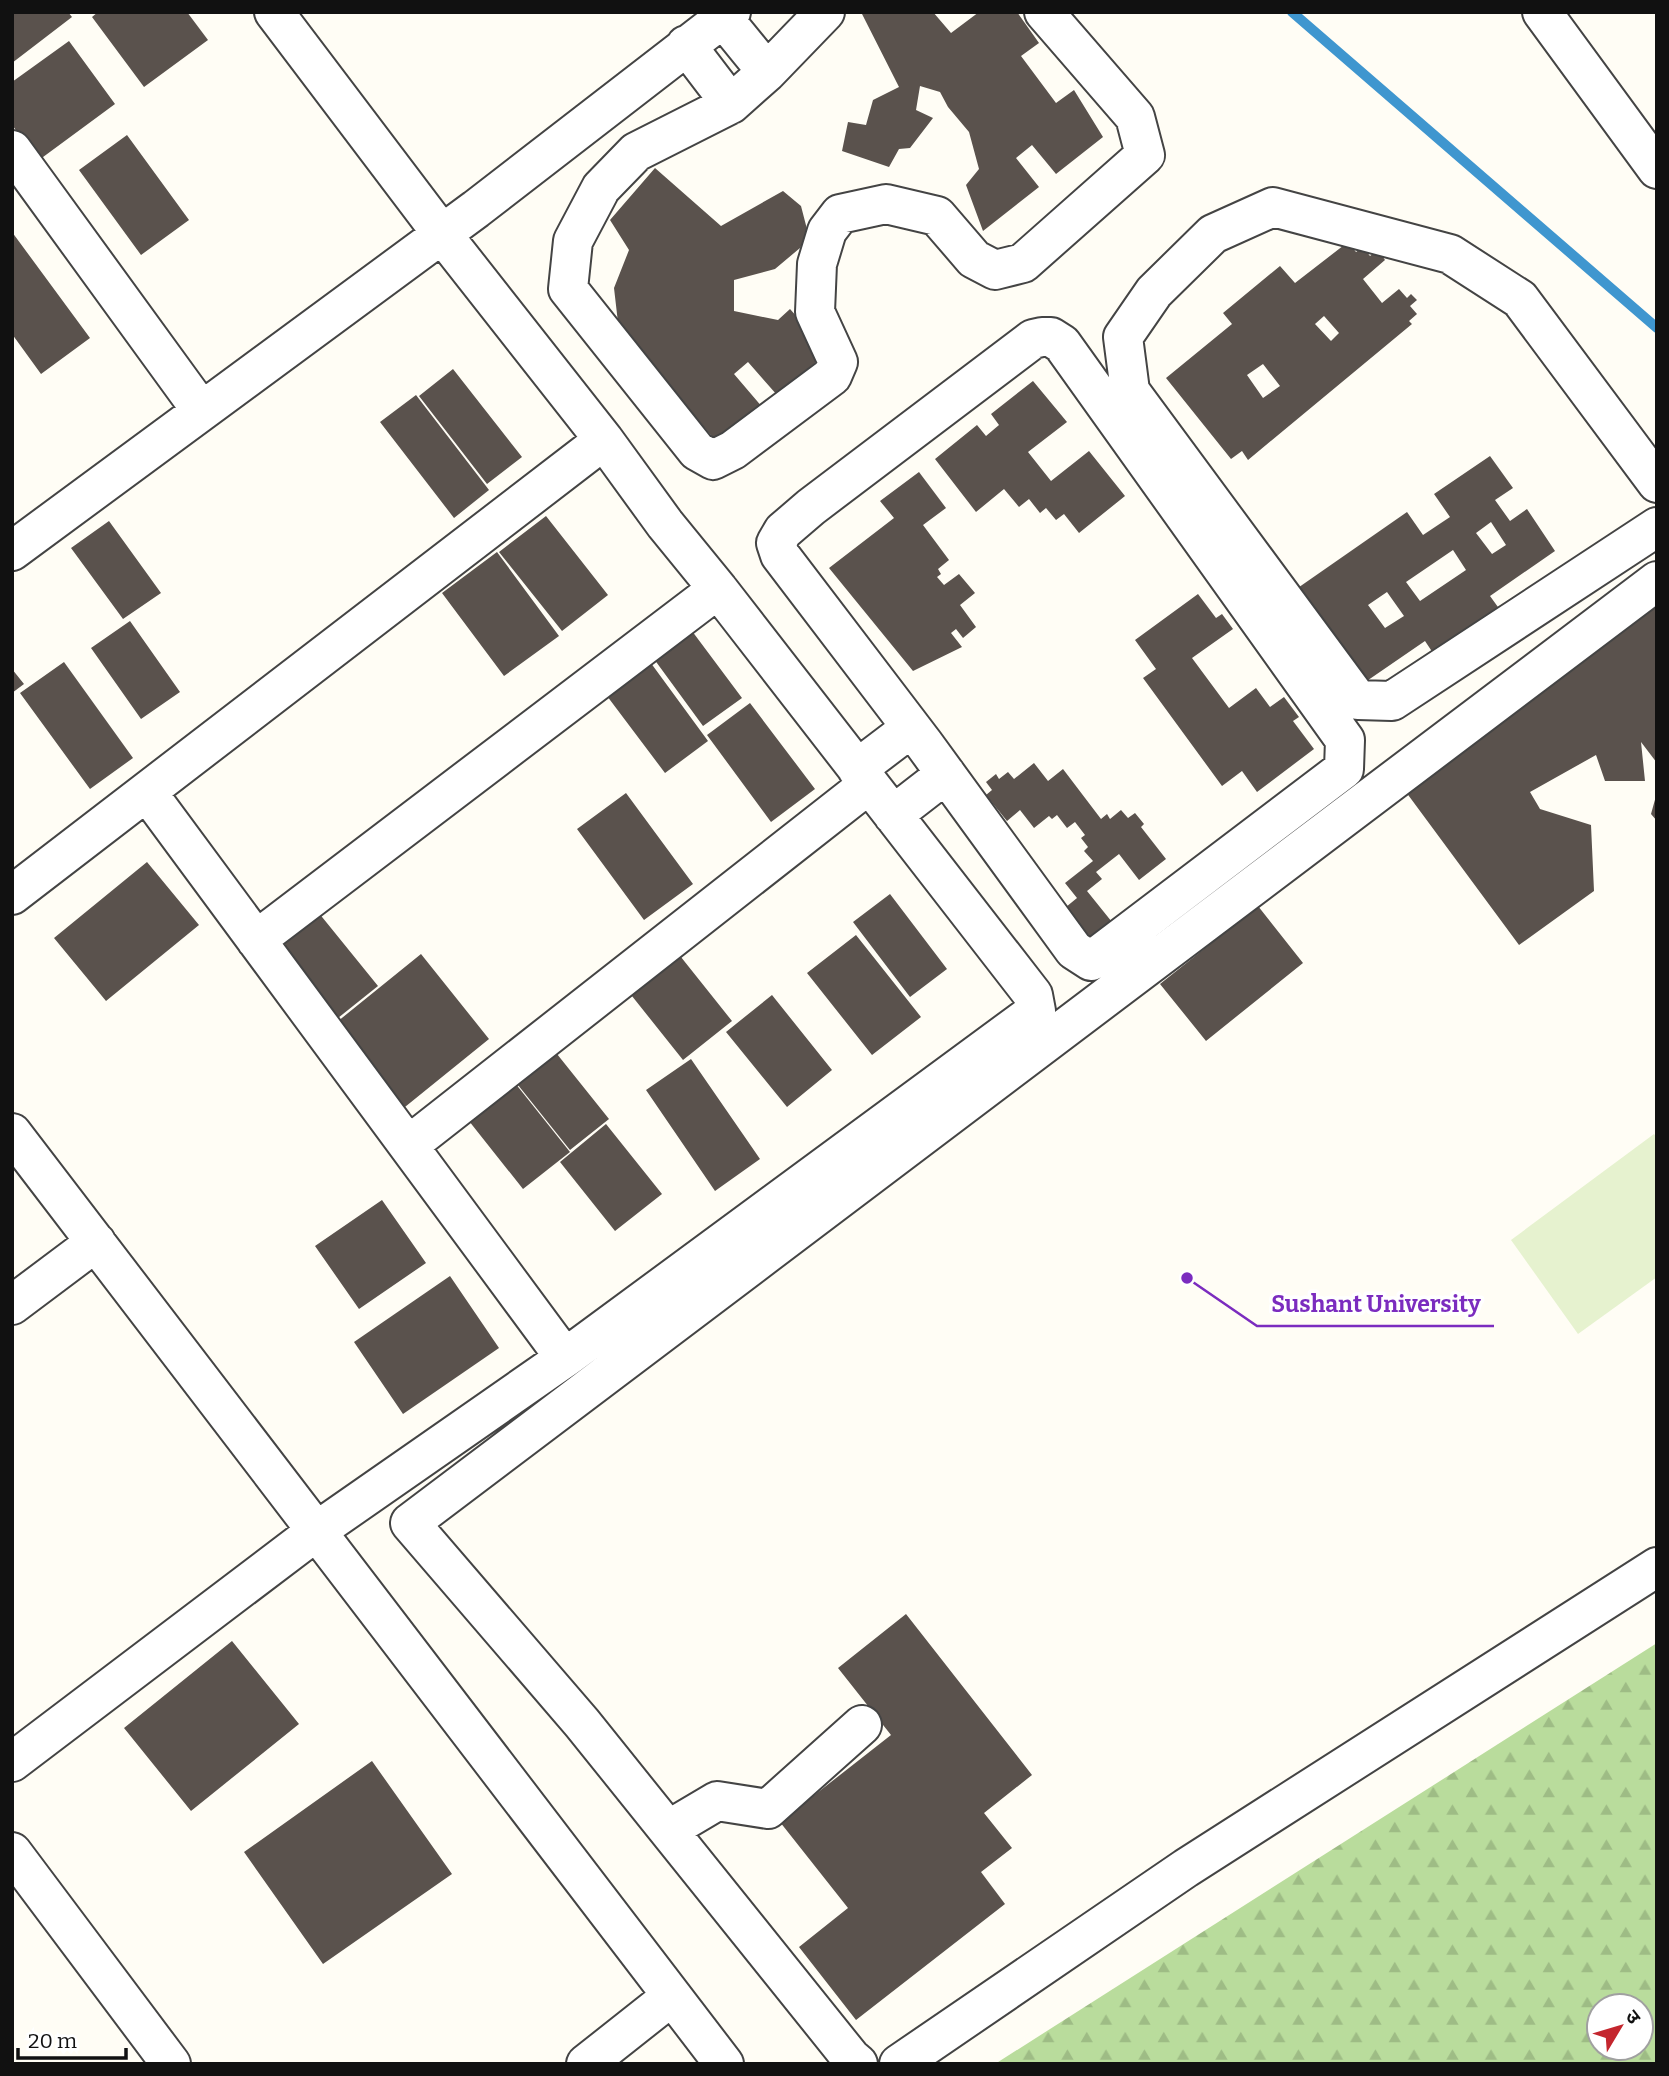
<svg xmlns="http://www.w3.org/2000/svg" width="1669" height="2076" font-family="Bitter,'Noto Sans Devanagari',serif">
<defs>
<pattern id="forest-firs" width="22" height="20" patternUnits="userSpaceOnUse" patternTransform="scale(1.75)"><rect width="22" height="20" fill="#b9dc9c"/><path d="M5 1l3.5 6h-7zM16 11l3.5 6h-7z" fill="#9ebc85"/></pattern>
</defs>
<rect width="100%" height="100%" fill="#fffdf5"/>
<path fill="url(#forest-firs)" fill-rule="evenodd" d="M1657,1643V2064H995ZM1599,2006H1641V2048H1599Z"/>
<path fill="#e6f2cf" d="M1654,1134L1657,1138V1277L1578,1334L1511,1240Z"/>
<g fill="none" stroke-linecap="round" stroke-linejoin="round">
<path stroke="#3f96cf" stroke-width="10" d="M1292,12L1657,328"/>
</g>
<path fill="#5a524d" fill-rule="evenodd" d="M12,12H68L72,17L12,63Z
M98,12H187L208,40L144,87L92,17Z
M861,12H933L951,33L979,12H1017L1039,43L1021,56L1056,103L1074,90L1103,137L1056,174L1032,145L1016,158L1039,187L983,231L966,185L979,169L969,132L948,107L940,92L920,86L916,110L933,118L910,148L899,149L889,167L842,151L848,122L866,125L873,100L899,87Z
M69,41L115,104L39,160L12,125V82Z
M127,135L189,220L141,255L79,170Z
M655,168L721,226L783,191L801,206L808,233L800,248L775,269L734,280V311L778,320L790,309L828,352L777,395L748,362L734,374L763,408L720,446L656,370L620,340L614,288L629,250L610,220Z
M12,232L90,338L41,374L12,334Z
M1348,242L1356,252L1363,247L1370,256L1378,250L1385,260L1363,279L1382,303L1399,289L1407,298L1411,294L1417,300L1410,306L1417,314L1409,321L1412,324L1248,460L1242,451L1231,459L1166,378L1232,324L1223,313L1280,266L1295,283ZM1324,316L1339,333L1331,341L1315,324ZM1263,364L1280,386L1263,398L1247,375Z
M453,369L522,457L487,484L419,396Z
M1033,381L1067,422L1028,452L1051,481L1089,451L1125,496L1079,533L1064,514L1056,520L1046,508L1040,513L1029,499L1019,507L1004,489L976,512L935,459L977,425L986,436L999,425L991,414Z
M416,395L489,490L454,518L380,422Z
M1490,456L1513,488L1495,500L1510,521L1527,509L1555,551L1490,596L1503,614L1437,659L1425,641L1358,687L1292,592L1407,512L1423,535L1450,517L1434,494ZM1491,522L1506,545L1492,554L1476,533ZM1453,550L1466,570L1420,601L1406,582ZM1387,592L1404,616L1385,628L1368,605Z
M919,472L946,508L923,525L949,560L938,569L941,574L937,577L944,585L959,574L975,593L960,605L976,627L963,638L956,629L951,633L962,647L913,671L829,568L894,518L880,501Z
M546,516L608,595L562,631L499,552Z
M109,521L161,593L123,619L71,548Z
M497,552L559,636L504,676L442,593Z
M1198,594L1216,618L1222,614L1233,629L1192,658L1229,708L1256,688L1270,707L1284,697L1299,717L1293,721L1314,749L1257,792L1242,771L1222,786L1143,678L1156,669L1135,640Z
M1657,601V763L1641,742L1645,781H1605L1596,755L1530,792L1540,809L1591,825L1594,891L1519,945L1403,788Z
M130,621L180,692L141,719L91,648Z
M692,631L742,698L703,726L654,659Z
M645,655L708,741L665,773L601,688Z
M64,662L133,758L90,789L20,693Z
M12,669L24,684L12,693Z
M750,703L815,789L771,822L707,735Z
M1034,763L1048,781L1063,769L1101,819L1107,814L1110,819L1121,810L1128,818L1135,813L1144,824L1141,827L1166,859L1139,880L1119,854L1096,872L1102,879L1087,891L1116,927L1095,938L1093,935L1083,942L1067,921L1074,916L1066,907L1077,898L1065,883L1093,861L1084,851L1088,847L1081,838L1085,835L1075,822L1067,828L1057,815L1052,819L1049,816L1034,828L1020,810L1007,821L986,795L992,790L986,782L996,774L999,779L1008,772L1014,779Z
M626,793L693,884L644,920L577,829Z
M1656,796H1657V821L1651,814Z
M147,862L199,925L106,1001L54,938Z
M890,894L947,969L910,997L853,922Z
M1258,906L1303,963L1206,1041L1160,984Z
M318,912L378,986L338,1018L279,945Z
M856,935L921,1017L872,1055L807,973Z
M669,942L732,1021L683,1060L620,981Z
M421,954L489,1039L400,1111L332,1026Z
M772,995L832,1070L787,1107L726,1032Z
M549,1044L609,1119L570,1150L510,1075Z
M691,1059L760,1159L715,1191L646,1090Z
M515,1083L570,1152L523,1189L469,1121Z
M606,1124L662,1194L615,1231L560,1162Z
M382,1200L426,1263L359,1309L315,1246Z
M450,1276L499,1348L403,1414L354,1342Z
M906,1614L1032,1775L984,1813L1012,1848L981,1872L1005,1904L856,2020L799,1947L848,1908L780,1822L891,1735L838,1668Z
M232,1641L299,1724L191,1811L124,1728Z
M372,1761L452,1874L323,1964L244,1852Z"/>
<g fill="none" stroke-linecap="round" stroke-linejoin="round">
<g stroke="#444" stroke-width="42">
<path id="minor" d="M825,12L767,72L731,104L636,152L601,188L573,241L568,289L697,451L713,460L733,450L832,376L838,362L815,312L817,264L827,231L840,214L886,204L937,216L974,259L995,270L1023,263L1145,155L1135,117L1044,12
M1542,12L1657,169
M723,18L767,72
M686,45L731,104
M12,150L201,410
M1042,337H1051L1062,344L1345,740L1344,769L1091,961L1074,950L924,744L780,555L776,543L783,531L811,507L1033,339Z
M1657,483L1520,299L1450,254L1273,207L1213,234L1154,292L1123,337L1130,391L1358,700L1392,701L1657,527
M12,551L476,209L731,12
M857,769L911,728
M147,792L565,1358
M893,815L946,774
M12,895L604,440
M256,940L718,589
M12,1133L724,2064
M409,1145L869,784
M12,1305L96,1242
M12,1762L318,1530L565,1358L1036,1011L1033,995L718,589L665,524L604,440L442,234L274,12
M668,1830L717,1801L768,1809L862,1725
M12,1852L171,2064
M586,2064L672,1996
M858,2064L851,2058L582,1723L410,1523L1657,581
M899,2064L1186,1868L1657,1567"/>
</g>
<use href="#minor" stroke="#fff" stroke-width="38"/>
</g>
<path fill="none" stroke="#7b2cbf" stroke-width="2.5" d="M1187 1278L1257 1326H1494"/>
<circle fill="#7b2cbf" stroke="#fff" stroke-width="2.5" cx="1187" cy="1278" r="7"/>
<g font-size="23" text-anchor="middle" font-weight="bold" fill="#7b2cbf" stroke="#fff" stroke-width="7" stroke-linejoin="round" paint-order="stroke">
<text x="1376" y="1312">Sushant University</text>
</g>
<rect width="1669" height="2076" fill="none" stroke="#111111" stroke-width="28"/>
<g transform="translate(1620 2027) rotate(52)"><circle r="33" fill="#ffffff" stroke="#a0a0a0" stroke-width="2"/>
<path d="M0-5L12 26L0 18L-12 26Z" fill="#c4262e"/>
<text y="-10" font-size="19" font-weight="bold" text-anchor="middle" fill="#111111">उ</text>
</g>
<path d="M18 2048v10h108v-10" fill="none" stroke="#111111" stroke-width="3.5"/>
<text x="28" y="2048" font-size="21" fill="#111111" stroke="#ffffff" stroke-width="5" paint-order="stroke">20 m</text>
</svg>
